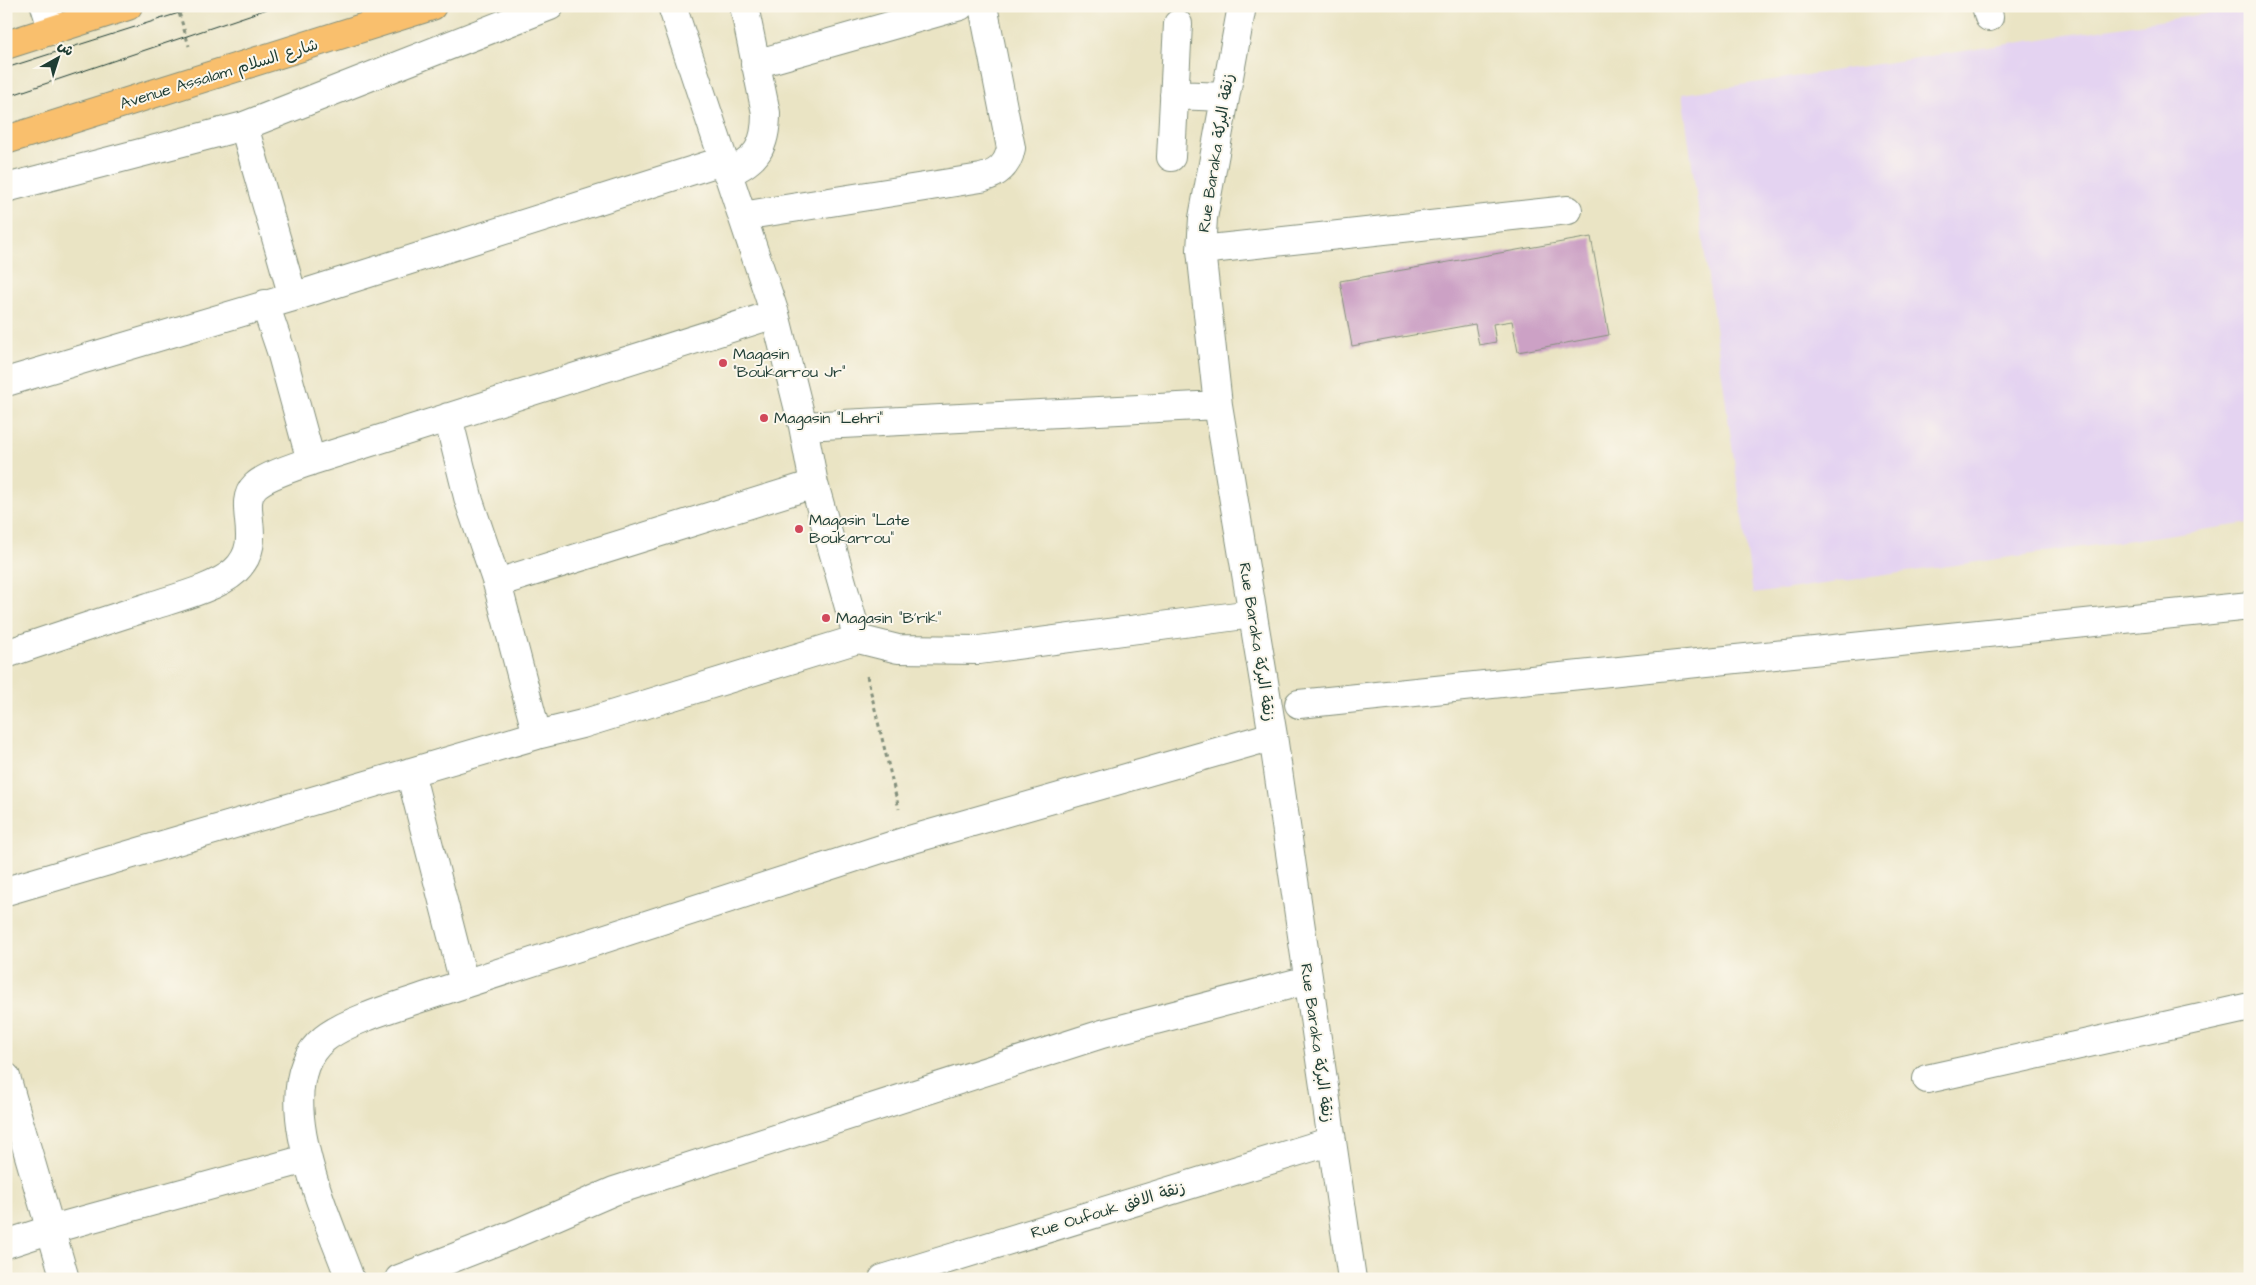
<svg xmlns="http://www.w3.org/2000/svg" width="2256" height="1285" font-family="'Architects Daughter','Playpen Sans Arabic',sans-serif">
<rect width="100%" height="100%" fill="#fbf7ec"/>
<filter id="ink" filterUnits="userSpaceOnUse"><feTurbulence type="fractalNoise" baseFrequency=".02" numOctaves="2"/><feDisplacementMap in="SourceGraphic" scale="10" xChannelSelector="R" yChannelSelector="G"/><feConvolveMatrix kernelMatrix="1 2 1 2 8 2 1 2 1" color-interpolation-filters="sRGB"/></filter>
<filter id="wash" filterUnits="userSpaceOnUse"><feTurbulence type="fractalNoise" baseFrequency=".0096" numOctaves="4" result="noise"/><feDisplacementMap in="SourceGraphic" scale="20" xChannelSelector="R" yChannelSelector="G"/><feGaussianBlur stdDeviation="1.12" result="paint"/><feColorMatrix in="noise" values="0 0 0 0 0 0 0 0 0 0 0 0 0 0 0 0 0 1.4 0 .05"/><feComposite in="paint" operator="in"/></filter>
<g filter="url(#wash)">
<rect width="100%" height="100%" fill="#eae4c4"/>
<path fill="#e4d3f1" d="M2250,7V523L1753,594L1682,94Z"/>
<g id="blocks">
<path fill="#cca1c5" d="M1591,237L1609,335L1518,352L1512,321L1493,324L1496,342L1479,345L1475,324L1352,346L1340,281Z"/>
</g>
</g>
<g filter="url(#ink)">
<use href="#blocks" fill-opacity="0" stroke="#84907c" stroke-width="1"/>
<g fill="none" stroke-linecap="round" stroke-linejoin="round">
<g stroke="#84907c" stroke-width="30">
<path id="minor" d="M45,6L53,31
M672,6L775,314L803,426L814,484L858,639
M1242,6L1203,218L1201,250L1218,405L1273,736L1352,1279
M1986,6L1989,17
M755,64L960,6
M1174,95L1225,97
M244,126L293,297
M1171,157L1178,24
M727,173C757,161 766,146 766,113L744,6
M6,188L244,126L550,6
M742,216L981,178C998,174 1008,165 1011,148L983,6
M1201,250L1568,210
M265,304L281,351L311,461
M6,382L293,297L722,161
M448,417L469,501L497,583L814,484
M803,426L1218,405
M497,583L537,735
M6,654C53,638 100,622 148,607C172,599 217,588 235,571C267,541 235,506 255,486C265,476 297,466 311,461L775,314
M1299,704L2250,606
M410,772L464,983
M6,891L537,735L582,724L858,639L898,649L979,650L1252,614
M6,1077L65,1279
M1927,1079L2250,1007
M6,1244L52,1229L306,1159
M350,1279C329,1220 264,1087 324,1039C347,1020 404,1004 433,994L906,841L1273,736
M399,1279L510,1236L614,1191L1102,1034L1308,980
M883,1279L1332,1141"/>
</g>
<g stroke="#84907c" stroke-width="30">
<path id="major" d="M6,45L128,6
M6,140L432,6"/>
</g>
<path stroke="#84907c" stroke-width="3" stroke-dasharray="4 4" stroke-linecap="butt" d="M177,6L189,46
M867,676L899,809"/>
<use href="#minor" stroke="#fff" stroke-width="28"/>
<use href="#major" stroke="#f9bf6d" stroke-width="28"/>
<path stroke="#1f3d34" stroke-width="1" d="M6,68L201,6
M6,97L276,6"/>
</g>
</g>
<g fill="#d1495b" stroke="#fbf7ec" stroke-width="2">
<circle cx="723" cy="363" r="5"/>
<circle cx="764" cy="418" r="5"/>
<circle cx="799" cy="529" r="5"/>
<circle cx="826" cy="618" r="5"/>
</g>
<g text-anchor="middle" dominant-baseline="central" stroke-width="4" stroke-linejoin="round" paint-order="stroke">
<g font-size="16" fill="#1f3d34" stroke="#fbf7ec">
<text transform="translate(219 74) rotate(-17)">Avenue Assalam شارع السلام</text>
<text transform="translate(1216 153) rotate(-81)">Rue Baraka زنقة البركة</text>
<text transform="translate(1257 642) rotate(81)">Rue Baraka زنقة البركة</text>
<text transform="translate(1317 1043) rotate(82)">Rue Baraka زنقة البركة</text>
<text transform="translate(1108 1210) rotate(-17)">Rue Oufouk زنقة الافق</text>
</g>
<g font-size="16" fill="#1f3d34" stroke="#fbf7ec" text-anchor="start">
<text x="733" y="354">Magasin<tspan x="733" dy="18">"Boukarrou Jr"</tspan></text>
<text x="774" y="418">Magasin "Lehri"</text>
<text x="809" y="520">Magasin "Late<tspan x="809" dy="18">Boukarrou"</tspan></text>
<text x="836" y="618">Magasin "B'rik"</text>
</g>
</g>
<rect width="2256" height="1285" fill="none" stroke="#fbf7ec" stroke-width="25"/>
<g transform="translate(58 58) rotate(39)" stroke="#fbf7ec" stroke-width="4" paint-order="stroke">
<path d="M0-4L9 19L0 12L-9 19Z" fill="#1f3d34"/>
<text y="-8" font-size="14" font-weight="bold" text-anchor="middle" fill="#1f3d34">ش</text>
</g>
</svg>
